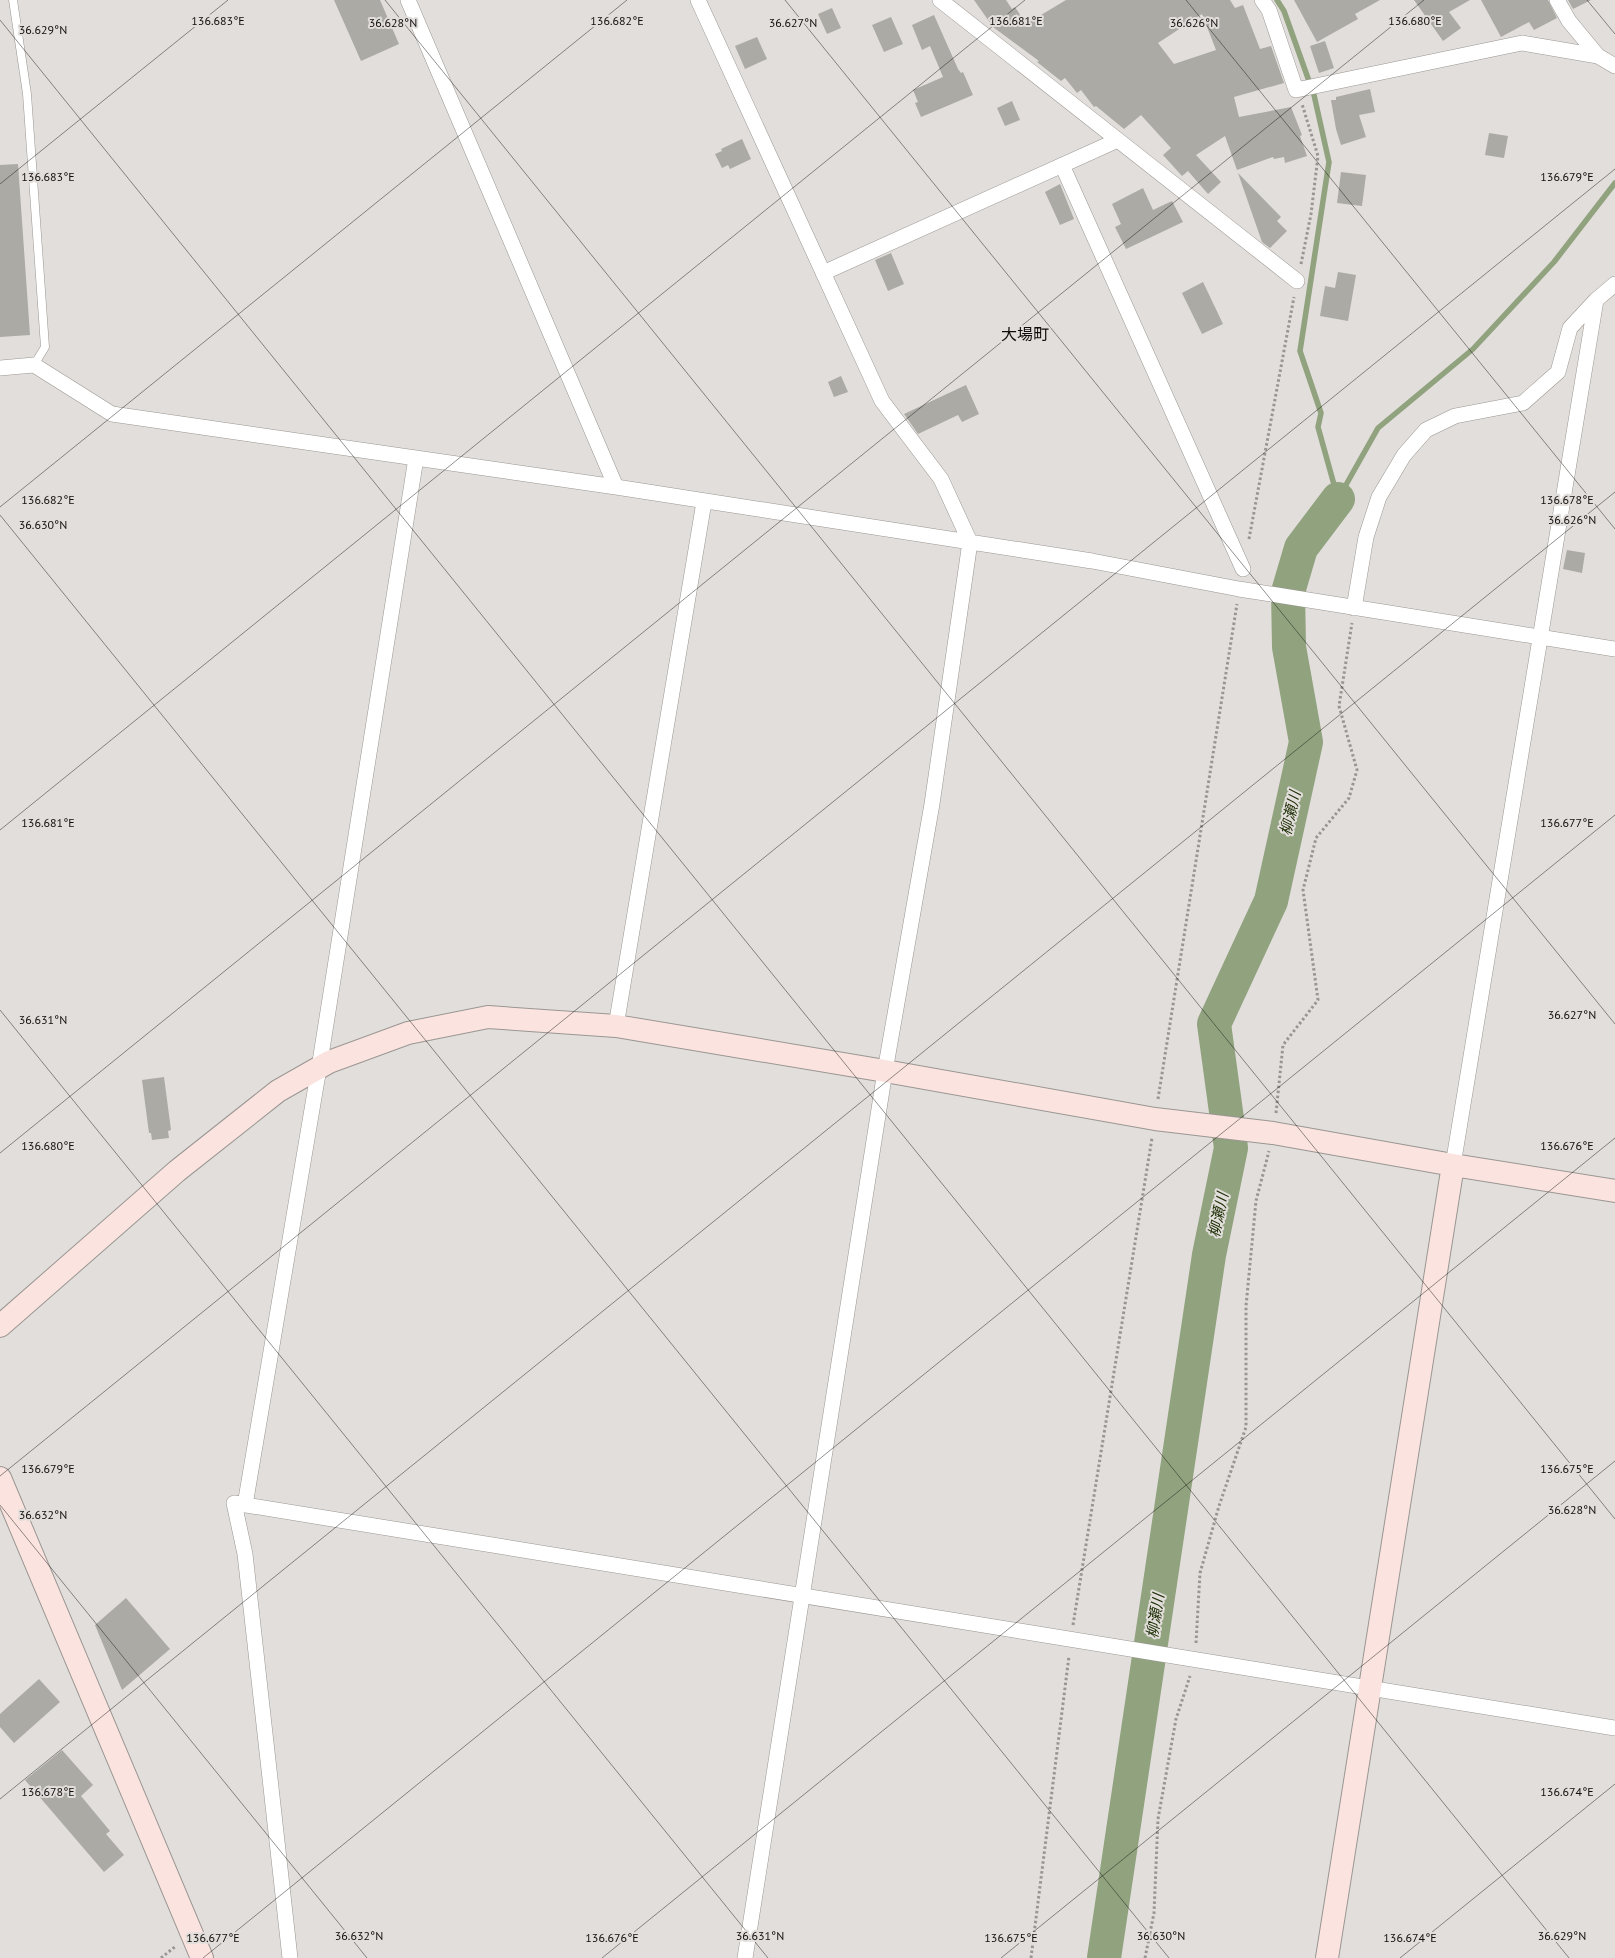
<svg xmlns="http://www.w3.org/2000/svg" width="1615" height="1958" font-family="'PT Sans','Noto Sans JP',sans-serif">
<rect width="100%" height="100%" fill="#e2dedb"/>
<g fill="none" stroke-linecap="round" stroke-linejoin="round">
<path stroke="#90a27e" stroke-width="5.5" d="M1277,0L1284,11L1314,95L1329,162L1300,351L1321,413L1318,427L1338,499
M1338,499L1378,428L1473,349L1554,262L1615,183"/>
<path stroke="#90a27e" stroke-width="34" d="M1104,1958L1209,1255L1231,1148L1214,1024L1271,901L1306,742L1289,647L1288,592L1301,548L1338,499"/>
</g>
<path fill="#abaaa5" fill-rule="evenodd" d="M334,0H380L399,44L361,61Z
M974,0H1006L1012,9L1015,7L1026,24L1066,0H1230L1235,8L1243,5L1260,49L1271,46L1284,83L1234,97L1239,117L1291,107L1302,135L1300,136L1307,156L1285,163L1284,157L1274,159L1273,157L1237,170L1225,136L1196,155L1221,182L1208,194L1188,171L1182,176L1163,155L1171,148L1141,115L1124,129L1096,106L1094,107L1081,90L1077,93L1065,78L1061,81L1037,62L1039,61L993,27ZM1202,14L1216,50L1174,64L1158,43Z
M1294,0H1380L1355,14L1358,19L1317,42Z
M1414,0H1470L1449,12L1461,28L1443,41Z
M1481,0H1548L1557,18L1534,30L1529,22L1501,37Z
M1568,0H1591L1573,9Z
M832,8L841,28L827,34L818,14Z
M934,15L958,69L961,73L963,72L973,95L921,117L915,103L918,102L913,90L943,77L930,46L922,50L912,25Z
M891,17L903,44L884,52L872,25Z
M757,37L767,59L745,69L735,46Z
M1325,41L1334,68L1319,73L1310,46Z
M1370,89L1375,112L1359,115L1366,137L1341,145L1336,129L1331,100H1336V97Z
M1012,101L1020,120L1005,126L997,108Z
M1489,133L1508,136L1504,158L1485,155Z
M742,139L751,159L730,169L728,165L722,168L715,154L722,151L721,149Z
M18,164L30,335L0,337V165Z
M1341,172L1366,175L1362,206L1337,203Z
M1238,173L1281,217L1277,221L1287,231L1270,248L1262,242Z
M1060,184L1074,219L1060,225L1045,192Z
M1143,188L1153,210L1172,201L1183,222L1126,249L1115,227L1121,224L1112,204Z
M891,253L904,284L888,291L875,260Z
M1338,272L1356,275L1348,321L1320,316L1325,286L1335,288Z
M1203,282L1223,324L1202,334L1182,293Z
M841,376L848,392L834,397L828,382Z
M966,385L979,414L962,422L958,415L918,434L904,414Z
M1567,550L1585,553L1582,573L1563,569Z
M164,1077L171,1130L168,1131L169,1138L152,1140L151,1133H149L142,1080Z
M126,1598L170,1649L122,1690L95,1625Z
M39,1679L60,1702L14,1743L0,1727V1714Z
M62,1750L93,1785L81,1796L110,1831L106,1834L124,1855L104,1872L25,1780Z"/>
<g fill="none" stroke-linecap="round" stroke-linejoin="round">
<g stroke="#9a9692" stroke-width="9">
<path id="lane" d="M13,0L27,94L45,347L34,365"/>
</g>
<g stroke="#9a9692" stroke-width="16">
<path id="street" d="M408,0L616,487
M698,0L882,401L941,479L970,542L932,804L885,1071L745,1958
M940,0L1297,281
M1262,0L1269,10L1296,90L1522,43L1598,56L1615,66
M1557,0L1569,21L1598,56
M1062,165L1243,569
M823,273L1118,140
M0,368L34,365L112,414L616,487L1092,561L1239,589L1615,649
M1354,608L1366,537L1379,497L1404,455L1426,430L1455,416L1523,403L1558,372L1570,328L1596,300L1615,284
M616,1026L704,502
M1453,1165L1596,300
M245,1505L319,1068L416,458
M290,1958L245,1554L234,1503L1615,1728"/>
</g>
<g stroke="#9a9692" stroke-width="24">
<path id="secondary" d="M0,1326L177,1171L278,1091L329,1062L408,1033L488,1017L616,1026L885,1071L1155,1119L1273,1133L1453,1165L1615,1191
M0,1478L202,1958
M1327,1958L1453,1165"/>
</g>
<path stroke="#999593" stroke-width="3" stroke-dasharray="2.5 2.5" stroke-linecap="butt" d="M1301,264L1311,214L1318,156L1302,104
M1249,539L1294,297
M1158,1099L1237,604
M1276,1113L1283,1045L1318,1000L1303,890L1316,838L1349,798L1357,770L1339,706L1352,623
M1073,1625L1152,1138
M1196,1643L1200,1573L1219,1506L1246,1427V1306L1256,1201L1269,1151
M161,1958L176,1946
M1031,1958L1069,1656
M1145,1958L1154,1913L1158,1819L1176,1719L1190,1676"/>
<use href="#lane" stroke="#fff" stroke-width="8"/>
<use href="#street" stroke="#fff" stroke-width="15"/>
<use href="#secondary" stroke="#fbe4e0" stroke-width="22"/>
</g>
<path fill="none" stroke="#0f0d0c" stroke-width="1" stroke-opacity="0.45" d="M385,0L1615,1519M785,0L1615,1024M1186,0L1615,529M1587,0L1615,34M0,20L1569,1958M0,184L228,0M0,507L627,0M0,515L1169,1958M0,830L1025,0M0,1010L768,1958M0,1153L1424,0M0,1476L1615,169M0,1505L367,1958M0,1799L1615,492M203,1958L1615,815M602,1958L1615,1138M1001,1958L1615,1461M1400,1958L1615,1784"/>
<g text-anchor="middle" dominant-baseline="central" stroke-width="4" stroke-linejoin="round" paint-order="stroke">
<g font-size="15" font-style="italic" fill="#203107" stroke="#e2dedb">
<text transform="translate(1290 813) rotate(-77)">柳瀬川</text>
<text transform="translate(1218 1215) rotate(-78)">柳瀬川</text>
<text transform="translate(1155 1616) rotate(-81)">柳瀬川</text>
</g>
<g font-size="16" fill="#0f0d0c" stroke="#e2dedb">
<text x="1025" y="334">大場町</text>
</g>
</g>
<g font-size="12" text-anchor="middle" fill="#0f0d0c" stroke="#e2dedb" stroke-width="4" stroke-linejoin="round" paint-order="stroke">
<text x="218" y="25">136.683°E</text>
<text x="617" y="25">136.682°E</text>
<text x="1016" y="25">136.681°E</text>
<text x="1415" y="25">136.680°E</text>
<text x="793" y="27">36.627°N</text>
<text x="393" y="27">36.628°N</text>
<text x="1194" y="27">36.626°N</text>
<text x="43" y="34">36.629°N</text>
<text x="48" y="181">136.683°E</text>
<text x="1567" y="181">136.679°E</text>
<text x="48" y="504">136.682°E</text>
<text x="1567" y="504">136.678°E</text>
<text x="1572" y="524">36.626°N</text>
<text x="43" y="529">36.630°N</text>
<text x="48" y="827">136.681°E</text>
<text x="1567" y="827">136.677°E</text>
<text x="1572" y="1019">36.627°N</text>
<text x="43" y="1024">36.631°N</text>
<text x="48" y="1150">136.680°E</text>
<text x="1567" y="1150">136.676°E</text>
<text x="48" y="1473">136.679°E</text>
<text x="1567" y="1473">136.675°E</text>
<text x="1572" y="1514">36.628°N</text>
<text x="43" y="1519">36.632°N</text>
<text x="48" y="1796">136.678°E</text>
<text x="1567" y="1796">136.674°E</text>
<text x="359" y="1940">36.632°N</text>
<text x="760" y="1940">36.631°N</text>
<text x="1161" y="1940">36.630°N</text>
<text x="1562" y="1940">36.629°N</text>
<text x="213" y="1942">136.677°E</text>
<text x="612" y="1942">136.676°E</text>
<text x="1011" y="1942">136.675°E</text>
<text x="1410" y="1942">136.674°E</text>
</g>
</svg>
